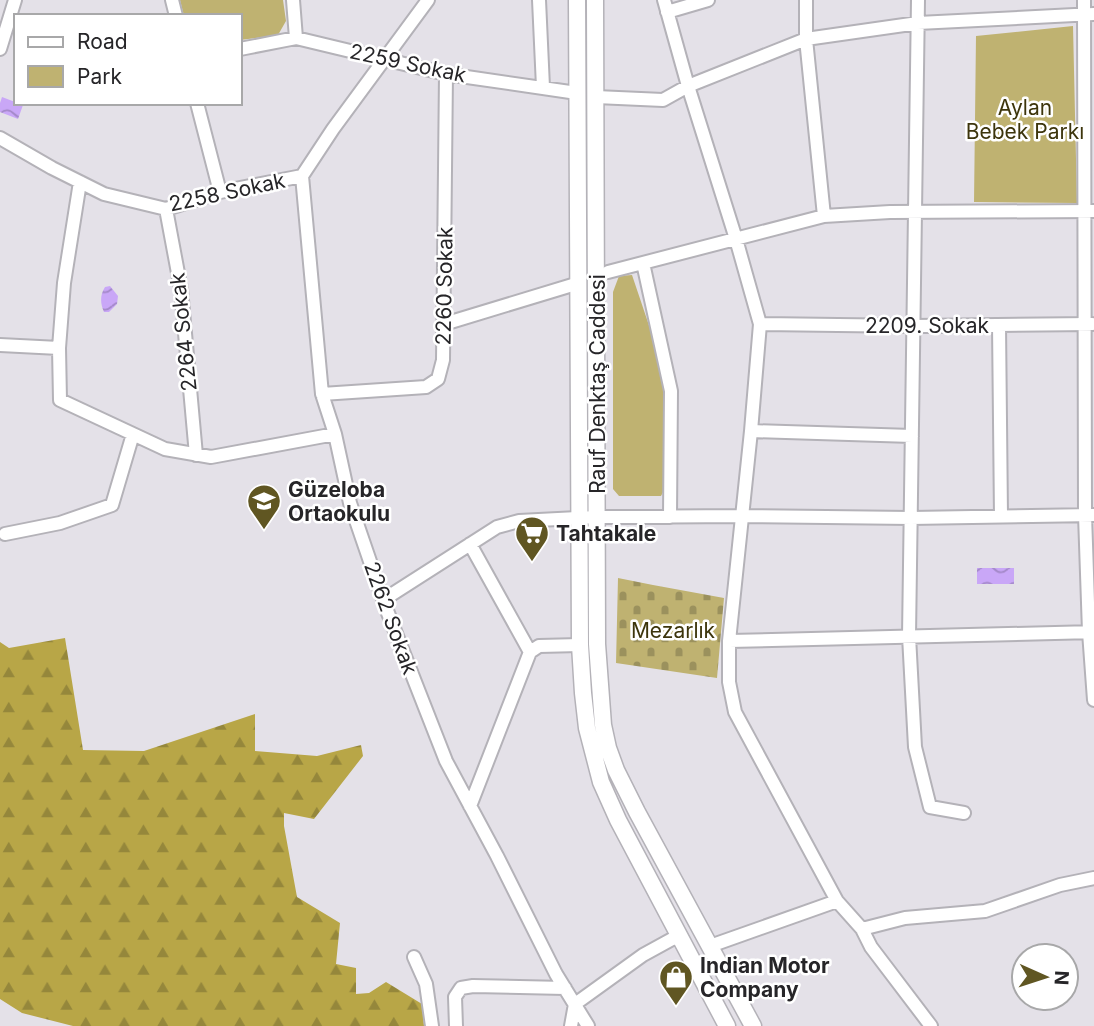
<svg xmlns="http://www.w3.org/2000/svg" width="1094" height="1026" font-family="Inter,sans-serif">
<defs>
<pattern id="forest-firs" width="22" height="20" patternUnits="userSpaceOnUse" patternTransform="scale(1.75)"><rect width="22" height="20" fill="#b8a647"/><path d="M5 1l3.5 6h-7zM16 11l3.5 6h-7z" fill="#95873b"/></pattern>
<pattern id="cemetery-stones" width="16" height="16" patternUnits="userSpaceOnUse" patternTransform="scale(1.75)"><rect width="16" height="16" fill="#bfb271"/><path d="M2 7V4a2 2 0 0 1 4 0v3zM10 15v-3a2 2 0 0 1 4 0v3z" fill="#9b915d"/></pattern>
<pattern id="water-waves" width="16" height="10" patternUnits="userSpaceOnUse" patternTransform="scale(1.75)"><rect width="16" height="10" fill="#c9a7f7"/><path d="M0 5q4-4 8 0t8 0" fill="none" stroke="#a388c8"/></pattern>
</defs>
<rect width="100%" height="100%" fill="#e4e1e8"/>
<path fill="#bfb271" d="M180,0H283L286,21L278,35L240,40V16H184Z
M1073,26L1077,203L974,202L976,36Z
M632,275L661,361L667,400L664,490L661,496H619L613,489V292L619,276Z"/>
<path fill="url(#forest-firs)" d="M65,638L83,750L144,751L255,714V751L317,756L361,745L363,756L314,819L284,813V826L297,897L340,923L336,964L356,968V994L369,993L386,982L422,1004L424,1026H73L22,1013L0,999V642L9,648Z"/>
<path fill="url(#cemetery-stones)" d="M618,578L653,585L724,598L717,678L616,663Z"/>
<path fill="url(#water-waves)" d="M2,97L23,105L18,119L0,112V103Z
M110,286L118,296L117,304L109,312H104C100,303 100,295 105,287Z
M977,568H1014V584H977Z"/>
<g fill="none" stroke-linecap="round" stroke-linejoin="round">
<g stroke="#b4b2b8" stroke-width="16">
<path id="minor" d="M172,0L176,16
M293,0L296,38
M539,0L543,87
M664,0L688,86L736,239L760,324L751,431L729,641V682L735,712L837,901L862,929L871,947L931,1026
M806,0V39L824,216
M918,0L909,636L915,747L930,807L964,813
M1084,0L1085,515L1089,632L1094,700
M667,12L708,0
M0,49L15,0
M240,49L296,38L446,74L577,93
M596,97L663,100L688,86L806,39L918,23L1094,14
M197,103L220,192
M0,138L52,168L104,194L166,209L220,192L302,176
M302,176L322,394L335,434L350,503L386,608L446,761L497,856L556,974L588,1026
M302,176L333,129L428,0
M80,182L64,283L59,348L60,400L165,449L211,457L335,434
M166,209L181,289L196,455
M643,263L671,391L670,517
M608,272L824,216L890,212L1094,211
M444,324L579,283
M760,324L914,326L1092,324
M999,325L1001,516
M0,345L59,348
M322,394L426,387L438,379L443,360L446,74
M751,431L912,436
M5,534L60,523L112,505L133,434
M470,544L530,652
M383,600L497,527L519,521L597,517L742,516L911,518L1094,515
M729,641L1094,632
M470,806L530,652L539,646L580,645
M862,929L905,918L985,911L1060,885L1094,878
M710,946L837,901
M414,957L426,984L432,1026
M456,1026L455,997L461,988L473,986L565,988
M571,1026L575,1004L643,955L674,938L680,940"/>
</g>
<g stroke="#b4b2b8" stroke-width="19">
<path id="major" d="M577,0L580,645L583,693L587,728L601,782L618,820L727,1026
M595,0L597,644L603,725L608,748L616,770L637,812L753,1026"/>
</g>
<use href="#minor" stroke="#fff" stroke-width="12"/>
<use href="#major" stroke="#fff" stroke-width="16"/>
</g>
<defs>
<g id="school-pin" transform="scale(1.75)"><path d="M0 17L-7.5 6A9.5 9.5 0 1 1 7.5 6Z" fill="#605622" stroke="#fff"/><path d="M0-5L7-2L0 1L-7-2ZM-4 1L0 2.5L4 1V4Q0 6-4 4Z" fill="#fff"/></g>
<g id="supermarket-pin" transform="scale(1.75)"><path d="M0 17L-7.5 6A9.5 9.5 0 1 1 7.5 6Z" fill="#605622" stroke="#fff"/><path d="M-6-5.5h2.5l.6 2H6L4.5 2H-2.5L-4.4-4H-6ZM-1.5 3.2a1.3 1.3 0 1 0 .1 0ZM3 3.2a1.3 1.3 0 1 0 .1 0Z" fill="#fff"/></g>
<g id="shop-pin" transform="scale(1.75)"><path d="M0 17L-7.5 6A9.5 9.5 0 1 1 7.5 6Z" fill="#605622" stroke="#fff"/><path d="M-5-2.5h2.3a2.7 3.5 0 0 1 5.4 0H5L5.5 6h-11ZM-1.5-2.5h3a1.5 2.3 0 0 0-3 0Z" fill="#fff"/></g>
</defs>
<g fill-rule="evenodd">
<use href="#school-pin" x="264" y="501"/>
<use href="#supermarket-pin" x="532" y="533"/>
<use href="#shop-pin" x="676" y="977"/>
</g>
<g text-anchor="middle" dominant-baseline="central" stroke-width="5" stroke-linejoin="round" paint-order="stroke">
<g font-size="21" fill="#262528" stroke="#fff">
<text transform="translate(408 63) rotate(12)">2259 Sokak</text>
<text transform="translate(227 192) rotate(-12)">2258 Sokak</text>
<text transform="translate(444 286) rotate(-89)">2260 Sokak</text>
<text x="927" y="325">2209. Sokak</text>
<text transform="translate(183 332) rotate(-96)">2264 Sokak</text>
<text transform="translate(597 384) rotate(-90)">Rauf Denktaş Caddesi</text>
<text transform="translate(391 618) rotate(70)">2262 Sokak</text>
</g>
<g font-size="21" fill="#3d350c" stroke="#fff">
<text x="1025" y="107">Aylan<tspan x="1025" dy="24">Bebek Parkı</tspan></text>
<text x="673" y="630">Mezarlık</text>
</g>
<g font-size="21" font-weight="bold" fill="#262528" stroke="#fff" text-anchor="start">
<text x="288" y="489">Güzeloba<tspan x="288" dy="24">Ortaokulu</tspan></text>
<text x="556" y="533">Tahtakale</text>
<text x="700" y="965">Indian Motor<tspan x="700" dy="24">Company</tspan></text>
</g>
</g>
<rect x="14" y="14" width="228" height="91" fill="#ffffff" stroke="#a8a8a9" stroke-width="2"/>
<rect x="28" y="37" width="35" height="10" fill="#ffffff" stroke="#a8a8a9" stroke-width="2"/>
<text x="77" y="49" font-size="21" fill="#262528">Road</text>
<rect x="28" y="66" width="35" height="21" fill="#bfb271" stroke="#a8a8a9" stroke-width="2"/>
<text x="77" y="84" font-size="21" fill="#262528">Park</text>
<g transform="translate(1045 977) rotate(93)"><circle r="33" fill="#ffffff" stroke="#a8a8a9" stroke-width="2"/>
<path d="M0-5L12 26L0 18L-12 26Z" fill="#605622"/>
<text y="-10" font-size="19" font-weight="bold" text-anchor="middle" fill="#262528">N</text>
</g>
</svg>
